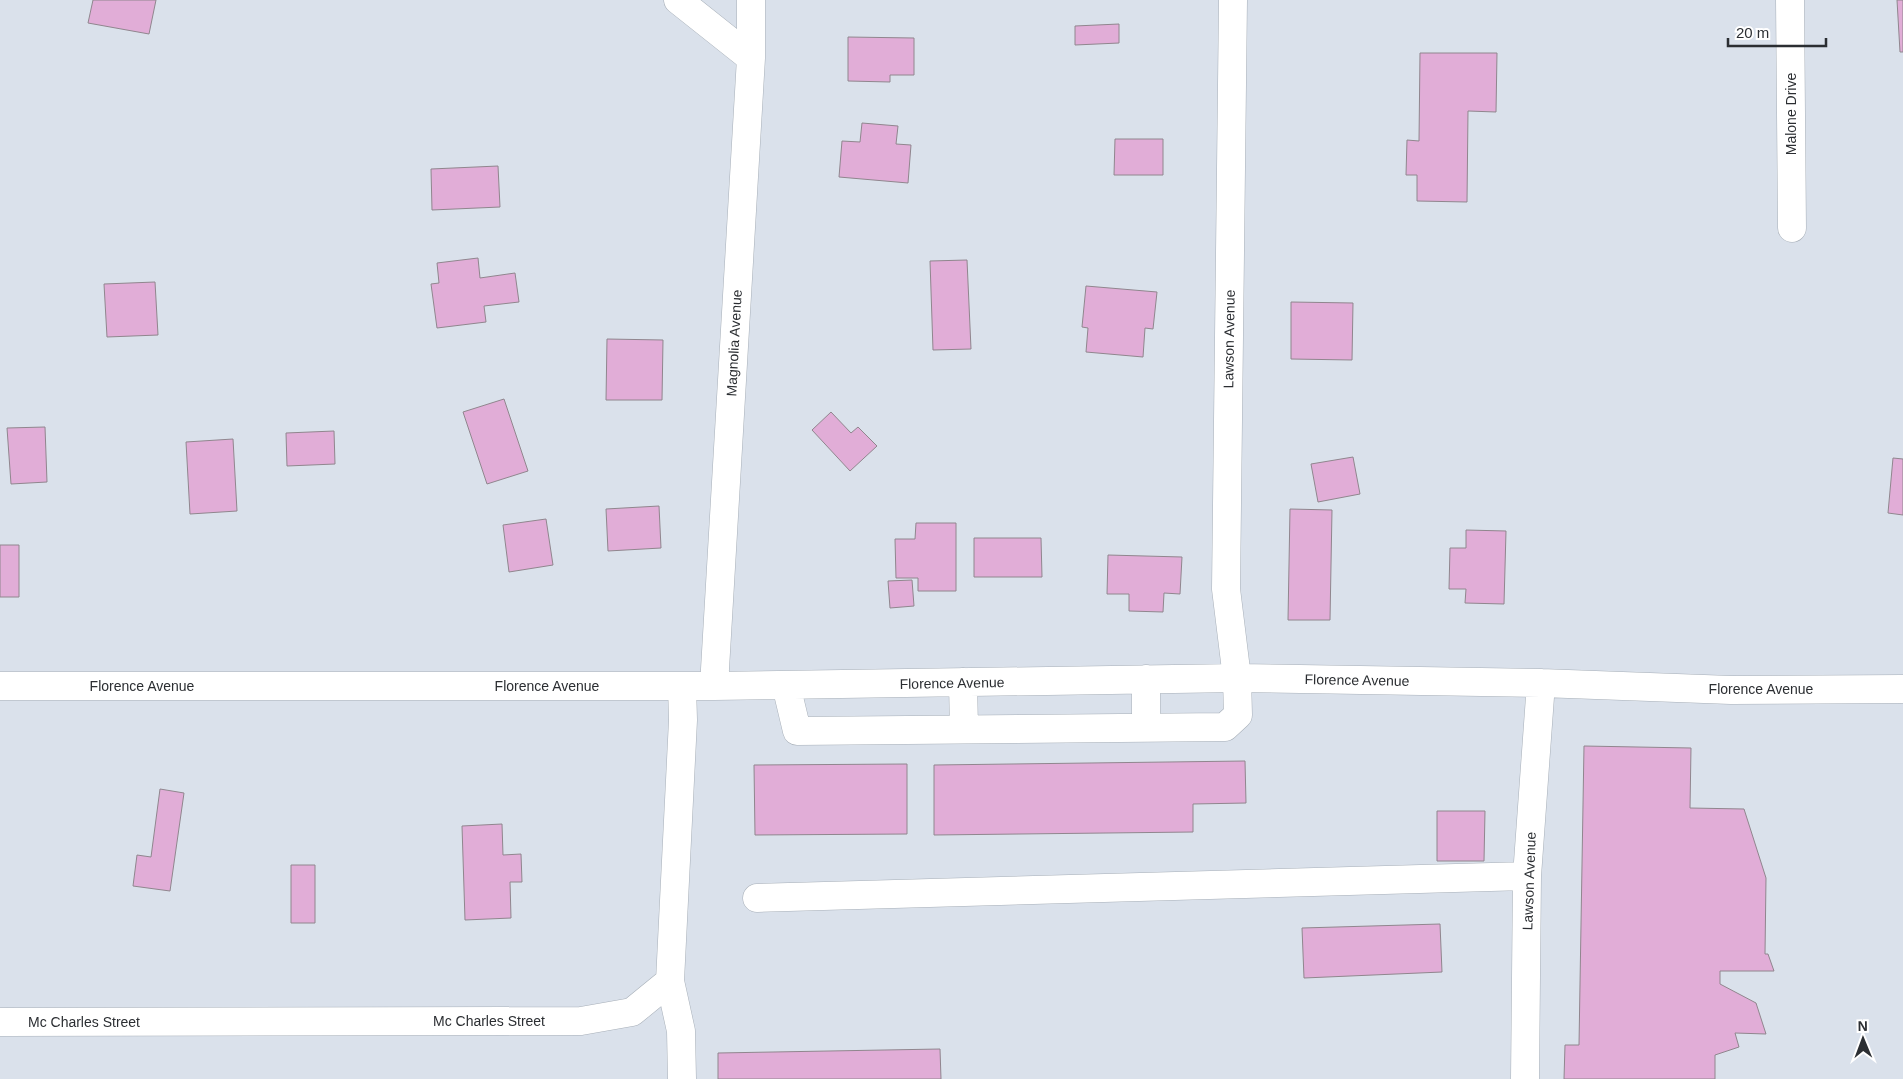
<svg xmlns="http://www.w3.org/2000/svg" width="1903" height="1079" font-family="Helvetica,sans-serif">
<rect width="100%" height="100%" fill="#dae1eb"/>
<path fill="#e1add7" stroke="#90868e" d="M93,0H156L149,34L88,23Z
M1897,0H1903V52H1900Z
M1119,24V43L1075,45V26Z
M848,37L914,38V75H890V82L848,81Z
M1420,53H1497L1496,112L1468,111L1467,202L1417,201V175H1406L1407,140L1419,141Z
M862,123L898,126L896,144L911,145L908,183L839,177L842,141L860,142Z
M1115,139H1163V175H1114Z
M498,166L500,207L432,210L431,169Z
M478,258L480,278L515,273L519,302L484,306L486,322L437,328L431,284L439,283L437,263Z
M967,260L971,349L933,350L930,261Z
M155,282L158,335L107,337L104,284Z
M1086,286L1157,292L1153,329L1145,328L1143,357L1086,352L1088,328L1082,327Z
M1291,302L1353,303L1352,360L1291,359Z
M607,339L663,340L662,400H606Z
M504,399L528,471L487,484L463,412Z
M831,412L851,433L858,427L877,446L850,471L812,430Z
M45,427L47,482L11,484L7,428Z
M334,431L335,464L287,466L286,433Z
M233,439L237,511L190,514L186,442Z
M1353,457L1360,494L1318,502L1311,464Z
M1893,458L1903,459V515L1888,513Z
M659,506L661,548L608,551L606,509Z
M1290,509L1332,510L1330,620H1288Z
M546,519L553,565L509,572L503,525Z
M916,523H956V591H918V578H896L895,539H915Z
M1466,530L1506,531L1504,604L1465,603L1466,589H1449L1450,548H1466Z
M974,538H1041L1042,577H974Z
M0,545H19V597H0Z
M1108,555L1182,557L1180,594L1164,593L1163,612L1129,611V594H1107Z
M912,580L914,606L890,608L888,581Z
M1584,746L1691,748L1690,808L1744,809L1766,878L1765,954H1768L1774,971H1720V984L1756,1003L1766,1034L1735,1033L1739,1047L1715,1055V1079H1564L1565,1045H1579Z
M1245,761L1246,803L1193,804V832L934,835V765Z
M907,764V834L755,835L754,765Z
M160,789L184,793L170,891L133,886L137,855L151,857Z
M1437,811H1485L1484,861H1437Z
M502,824L503,855L521,854L522,882H510L511,918L465,920L462,826Z
M291,865H315V923H291Z
M1440,924L1442,972L1304,978L1302,928Z
M940,1049L941,1079H718V1053Z"/>
<g fill="none" stroke-linecap="round" stroke-linejoin="round">
<g stroke="#a7afb8" stroke-width="29">
<path id="minor" d="M678,0L751,58
M1790,0L1792,228
M1146,679V727
M963,682L964,729
M786,685L797,731L1225,727L1238,715L1237,678L1226,589L1233,0
M0,686H714L1237,678L1541,683L1731,690L1903,689
M714,686L751,58V0
M757,898L1527,876
M670,981L681,1031L682,1079
M0,1022L581,1021L632,1012L670,981L683,720L682,686
M1525,1079L1527,876L1541,683"/>
</g>
<use href="#minor" stroke="#fff" stroke-width="28"/>
</g>
<g text-anchor="middle" dominant-baseline="central" stroke-width="4.5" stroke-linejoin="round" paint-order="stroke">
<g font-size="14" fill="#2b2e32" stroke="#fff">
<text transform="translate(1791 114) rotate(-90)">Malone Drive</text>
<text transform="translate(1229 339) rotate(-89)">Lawson Avenue</text>
<text transform="translate(734 343) rotate(-87)">Magnolia Avenue</text>
<text transform="translate(1357 680) rotate(1)">Florence Avenue</text>
<text transform="translate(952 683) rotate(-1)">Florence Avenue</text>
<text x="142" y="686">Florence Avenue</text>
<text x="547" y="686">Florence Avenue</text>
<text x="1761" y="689">Florence Avenue</text>
<text transform="translate(1529 881) rotate(-88)">Lawson Avenue</text>
<text x="489" y="1021">Mc Charles Street</text>
<text x="84" y="1022">Mc Charles Street</text>
</g>
</g>
<g transform="translate(1863 1039) rotate(359)" stroke="#ffffff" stroke-width="4" paint-order="stroke">
<path d="M0-4L9 19L0 12L-9 19Z" fill="#2b2e32"/>
<text y="-8" font-size="14" font-weight="bold" text-anchor="middle" fill="#2b2e32">N</text>
</g>
<path d="M1728 38v8h98v-8" fill="none" stroke="#2b2e32" stroke-width="2.5"/>
<text x="1736" y="38" font-size="15" fill="#2b2e32" stroke="#ffffff" stroke-width="4" paint-order="stroke">20 m</text>
</svg>
